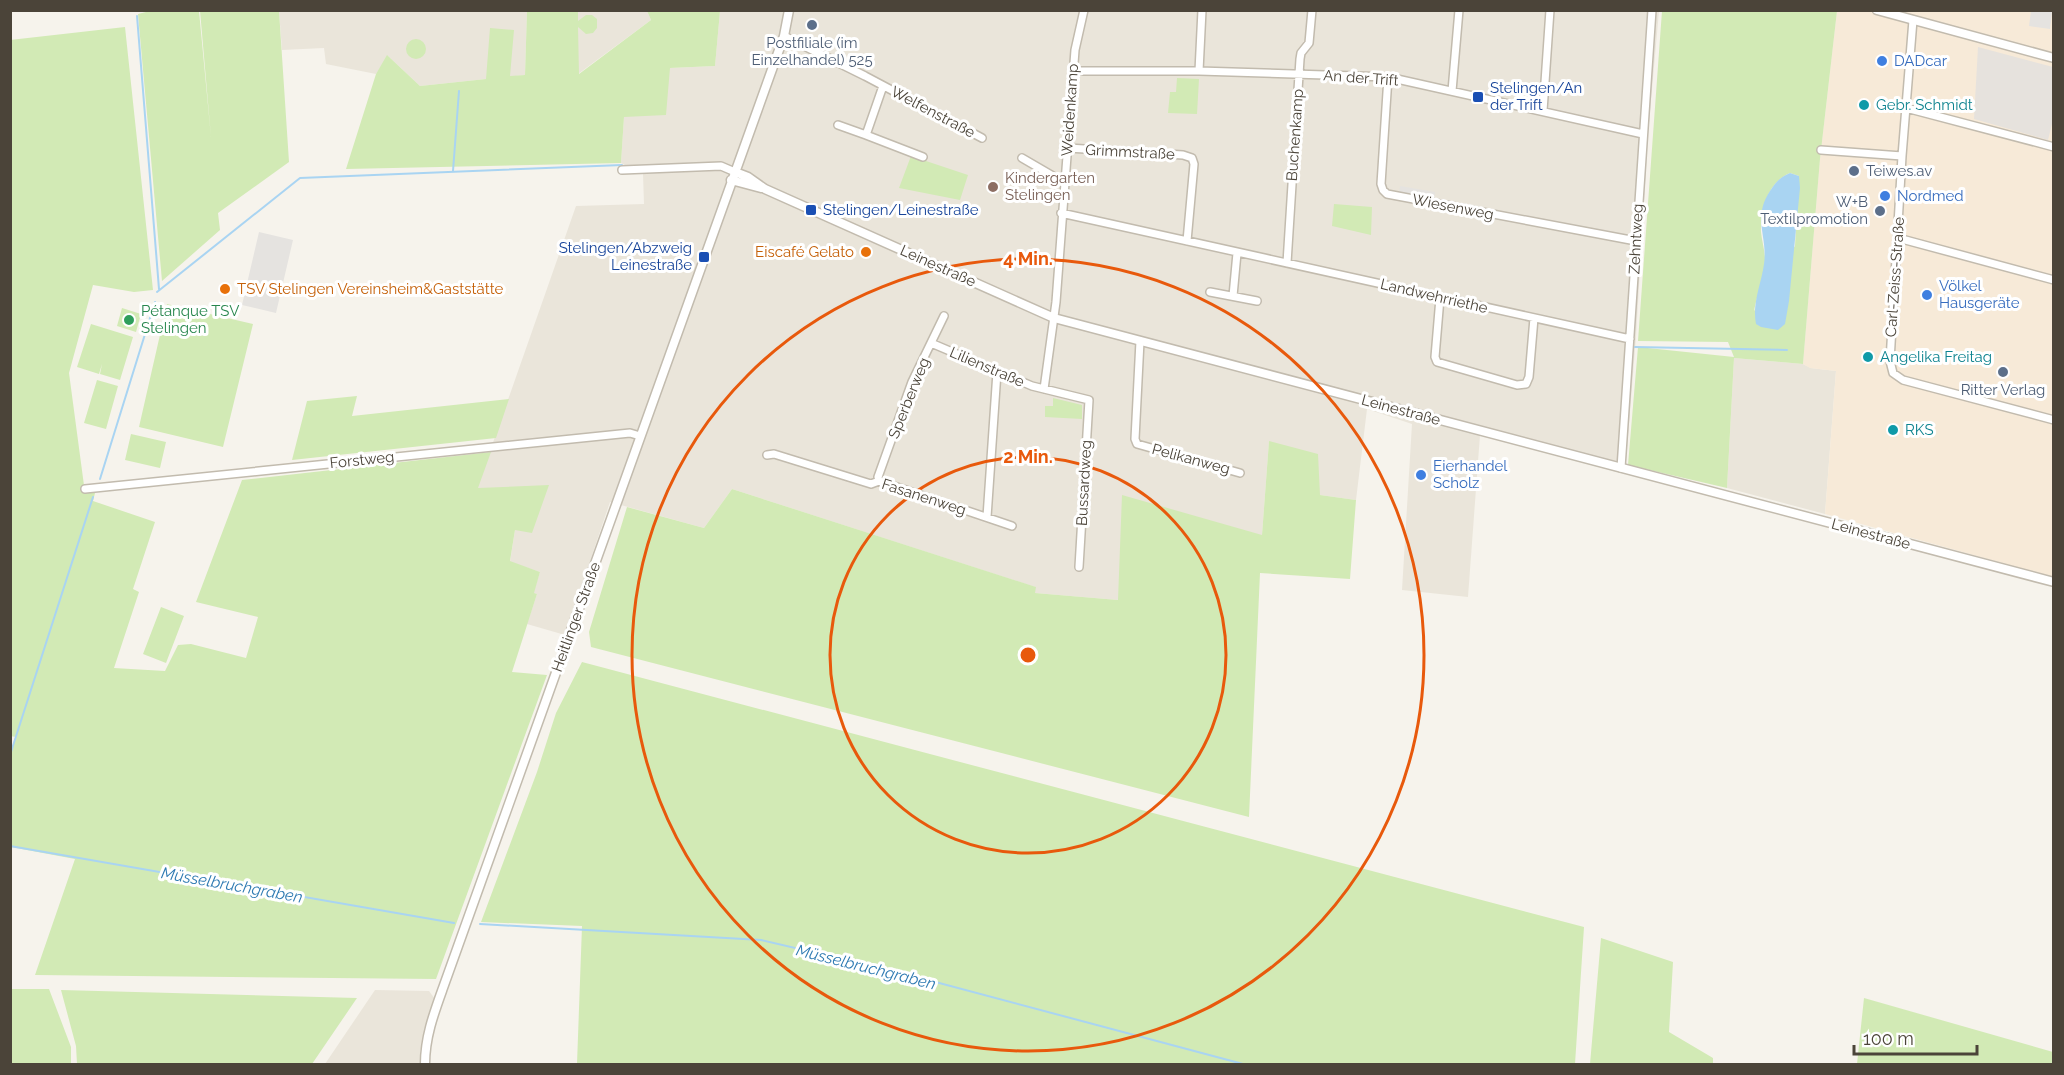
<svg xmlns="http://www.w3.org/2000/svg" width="2064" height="1075" font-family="Raleway,sans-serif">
<rect width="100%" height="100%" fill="#f6f3ec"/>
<path fill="#eae5da" d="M279,11H527L525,75L420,86L388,56L376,74L326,64L324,48L282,50Z
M578,11H647L651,20L578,74Z
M720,11H1659L1648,134L1636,337L1625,474L1480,435L1468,597L1402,590L1412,424L1367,409L1356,500L1320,495L1269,441L1262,535L1118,600L1035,593V587L732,489L704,528L610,502L565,635L527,624L537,594L533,593L540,572L510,562L515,530L477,488L576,206L644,204L643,174L621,163L624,117L670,68L715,66Z
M1734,358L1803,364L1811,368L1836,371L1825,514L1727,488Z
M375,990L429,991L435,999L420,1052V1064H325Z"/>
<path fill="#f7ead8" d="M1837,11H2053V577L1825,514L1836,371L1810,368L1803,364L1820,159Z"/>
<path fill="#e6e2dd" d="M1978,47L2053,67V120L2048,140L1974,119Z"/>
<path fill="#d2eab5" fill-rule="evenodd" d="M150,11H199L211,137L200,11H279L289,162L218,213L220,230L162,281L138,14Z
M527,11H578V21L586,15H592L597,19V28L593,33L586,34L578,27L579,74L651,20L647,11H720L715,66L670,68L666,115L624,117L621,163L346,169L376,74L387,55L420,86L486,79L490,28L514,30L510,76L525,75Z
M1662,11H1837L1820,159L1803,364L1734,358L1727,488L1628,465L1638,347L1734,357L1728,342L1638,341ZM1790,173L1799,176L1795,246L1754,311C1757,295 1764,277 1765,260C1765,251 1762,242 1761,232C1760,210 1768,182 1790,173Z
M125,27L153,290L134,292L93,285L69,373L85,493H95L93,501L155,522L133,589L139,592L114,668L165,671L178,645L191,644L246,658L258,617L196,602L242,480L491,452L478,488L549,485L532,533L515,530L510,561L540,572L534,593L537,594L512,672L547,675L436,979L35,975L75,859L11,847L10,755L16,737L10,736V40Z
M406 49a10 10 0 1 1 20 0a10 10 0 1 1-20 0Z
M1177,78L1199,79L1197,114L1168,113L1170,92H1176Z
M911,156L968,175L960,200L899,188Z
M1334,204L1372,207L1371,235L1332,226Z
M167,304L253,324L223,447L139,427Z
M122,308L141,314L136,332L117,326Z
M91,324L133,337L120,380L100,374L102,364L99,374L77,367Z
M97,380L118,386L106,429L84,423Z
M357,396L352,416L509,399L496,438L292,460L307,401Z
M1053,398L1082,405V419L1045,417V406H1053Z
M131,434L166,442L160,468L125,460Z
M1269,441L1318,454L1320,495L1356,500L1350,579L1260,573L1249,817L591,647L589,632L627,507L704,528L732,489L1036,587L1035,593L1118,600L1122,495L1262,535Z
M161,607L184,616L166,663L143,654Z
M582,662L1584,927L1575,1064H577L582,926L481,922L537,772L556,713Z
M1601,938L1673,962L1669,1032L1713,1058V1064H1590Z
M11,989H49L71,1047V1064H11Z
M61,990L357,998L312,1064H77L76,1046Z
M1864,998L2053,1052V1064H1857Z"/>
<path fill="#e5e3e0" d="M2031,11H2052L2050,29L2029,26Z
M1400,186L1435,192L1434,200L1399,194Z
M259,232L293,240L276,313L242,305Z"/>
<path fill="#a9d4f2" d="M1790,173L1799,176L1800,188L1789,301L1785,324L1778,330L1761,327L1756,324C1752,303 1761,285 1764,264C1768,237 1752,218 1770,191C1776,182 1780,177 1790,173Z"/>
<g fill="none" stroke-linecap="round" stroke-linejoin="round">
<path stroke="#a9d4f2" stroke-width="2" d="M137,16L159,289
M453,171L459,91
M157,292L300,178L622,165
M1635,347L1787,350
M100,479L155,302
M10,755L93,497
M10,846L454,923
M480,924L761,940L898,972L1243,1064"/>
<g stroke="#c2bbae" stroke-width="10">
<path id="minor" d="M1913,20L1902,156L1890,361L1893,373L1903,380L2054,420
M784,36L865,76L982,138
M1073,71H1199L1388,77L1643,134
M1199,71L1202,10
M1388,77L1381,184L1383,190L1387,194L1636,241
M883,86L866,135L923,157
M1452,91L1459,10
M1906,108L2054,147
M1543,111L1550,10
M838,125L866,135
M1068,148L1183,155L1192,158L1194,164L1187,241
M1821,150L1902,156
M1022,158L1065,183
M622,170L721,166L735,172
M1061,213L1630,339
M1898,238L2054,280
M1287,263L1300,59L1301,53L1309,43L1312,10
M1210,292L1257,301
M1233,296L1237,253
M1440,298L1435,357L1437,362L1517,385L1526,384L1529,377L1534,318
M1140,341L1135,439L1137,444L1240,473
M931,343L1032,386L1089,400L1079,567
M1044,389L1056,302L1075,50L1084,10
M767,455L774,454L871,484L879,481L1012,526
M1621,468L1652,10
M879,481L878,477L912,382L944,316
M85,489L630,433L640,436
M987,517L997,372"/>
</g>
<g stroke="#c2bbae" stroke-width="11">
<path id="tertiary" d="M1877,10L2054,58
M735,172L748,177L765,189L1054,318L2054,582
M731,180L761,188
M425,1064C425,1037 434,1013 443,988L784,36L789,10"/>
</g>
<use href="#minor" stroke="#fff" stroke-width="7"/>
<use href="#tertiary" stroke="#fff" stroke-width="8"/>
</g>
<g fill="none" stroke="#e8590c" stroke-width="3">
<circle cx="1028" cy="655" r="198"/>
<circle cx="1028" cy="655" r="396"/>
</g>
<g fill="#5c6f8a" stroke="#fff" stroke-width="2">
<circle cx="812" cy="25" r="6"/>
<circle cx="1854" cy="171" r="6"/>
<circle cx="1880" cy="211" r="6"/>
<circle cx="2003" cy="372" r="6"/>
</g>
<g fill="#3f7fe0" stroke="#fff" stroke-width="2">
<circle cx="1882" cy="61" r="6"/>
<circle cx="1885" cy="196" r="6"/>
<circle cx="1927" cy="295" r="6"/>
<circle cx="1421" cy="475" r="6"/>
</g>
<g fill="#1a4fb4" stroke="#fff" stroke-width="2">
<rect x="1472" y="91" width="12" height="12" rx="3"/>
<rect x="805" y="204" width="12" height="12" rx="3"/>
<rect x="698" y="251" width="12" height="12" rx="3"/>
</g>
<g fill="#0f9aa8" stroke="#fff" stroke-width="2">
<circle cx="1864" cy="105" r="6"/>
<circle cx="1868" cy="357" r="6"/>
<circle cx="1893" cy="430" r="6"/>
</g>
<circle fill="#8d6e63" stroke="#fff" stroke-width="2" cx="993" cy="187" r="6"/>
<g fill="#e8710a" stroke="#fff" stroke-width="2">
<circle cx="866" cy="252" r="6"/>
<circle cx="225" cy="289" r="6"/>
</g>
<circle fill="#2e9e5b" stroke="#fff" stroke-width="2" cx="129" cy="320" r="6"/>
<g text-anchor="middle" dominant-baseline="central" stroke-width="6" stroke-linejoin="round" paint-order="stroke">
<g font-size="15" fill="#4e5e75" stroke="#fff">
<text x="812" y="43">Postfiliale (im<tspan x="812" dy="17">Einzelhandel) 525</tspan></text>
<text x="1866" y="171" text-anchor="start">Teiwes.av</text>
<text x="1868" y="202" text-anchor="end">W+B<tspan x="1868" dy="17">Textilpromotion</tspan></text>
<text x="2003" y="390">Ritter Verlag</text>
</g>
<g font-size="15" fill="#366cbe" stroke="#fff" text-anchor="start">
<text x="1894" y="61">DADcar</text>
<text x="1897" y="196">Nordmed</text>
<text x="1939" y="286">Völkel<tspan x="1939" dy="17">Hausgeräte</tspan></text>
<text x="1433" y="466">Eierhandel<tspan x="1433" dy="17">Scholz</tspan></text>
</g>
<g font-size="15" fill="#4b4439" stroke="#fff">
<text transform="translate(1361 78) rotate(4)">An der Trift</text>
<text transform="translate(1070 110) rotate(-86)">Weidenkamp</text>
<text transform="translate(933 112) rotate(28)">Welfenstraße</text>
<text transform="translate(1295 135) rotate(-86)">Buchenkamp</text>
<text transform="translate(1130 152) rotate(3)">Grimmstraße</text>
<text transform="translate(1453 207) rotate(11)">Wiesenweg</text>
<text transform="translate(1636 239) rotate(-87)">Zehntweg</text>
<text transform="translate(938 266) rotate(24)">Leinestraße</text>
<text transform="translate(1895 277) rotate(-86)">Carl-Zeiss-Straße</text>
<text transform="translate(1434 296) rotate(13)">Landwehrriethe</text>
<text transform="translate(987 367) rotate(23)">Lilienstraße</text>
<text transform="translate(909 398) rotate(-68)">Sperberweg</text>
<text transform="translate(1401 410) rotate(15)">Leinestraße</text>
<text transform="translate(1191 459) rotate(15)">Pelikanweg</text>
<text transform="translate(362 460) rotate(-6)">Forstweg</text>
<text transform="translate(1084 483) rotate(-87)">Bussardweg</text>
<text transform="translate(924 497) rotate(18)">Fasanenweg</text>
<text transform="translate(1871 534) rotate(15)">Leinestraße</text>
<text transform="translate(576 617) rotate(-70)">Heitlinger Straße</text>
</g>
<g font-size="15" fill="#164399" stroke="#fff" text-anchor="start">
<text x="1490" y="88">Stelingen/An<tspan x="1490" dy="17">der Trift</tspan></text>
<text x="823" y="210">Stelingen/Leinestraße</text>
<text x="692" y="248" text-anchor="end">Stelingen/Abzweig<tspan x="692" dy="17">Leinestraße</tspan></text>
</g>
<g font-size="15" fill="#0d838f" stroke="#fff" text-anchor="start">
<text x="1876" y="105">Gebr. Schmidt</text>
<text x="1880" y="357">Angelika Freitag</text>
<text x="1905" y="430">RKS</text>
</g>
<g font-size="15" fill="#785e54" stroke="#fff" text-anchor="start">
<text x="1005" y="178">Kindergarten<tspan x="1005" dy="17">Stelingen</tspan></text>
</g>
<g font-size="15" fill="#c56008" stroke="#fff" text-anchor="end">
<text x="854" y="252">Eiscafé Gelato</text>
<text x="237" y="289" text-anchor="start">TSV Stelingen Vereinsheim&amp;Gaststätte</text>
</g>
<g font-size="15" fill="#27864d" stroke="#fff" text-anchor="start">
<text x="141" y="311">Pétanque TSV<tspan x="141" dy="17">Stelingen</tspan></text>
</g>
<g font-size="16" font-style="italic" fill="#2e7ab2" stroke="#fff">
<text transform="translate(232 885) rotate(10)">Müsselbruchgraben</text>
<text transform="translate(866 967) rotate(14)">Müsselbruchgraben</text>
</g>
</g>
<circle cx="1028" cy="655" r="9" fill="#e8590c" stroke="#fff" stroke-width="3"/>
<g font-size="18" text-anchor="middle" font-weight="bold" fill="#e8590c" stroke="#fff" stroke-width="6" stroke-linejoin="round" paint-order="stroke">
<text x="1028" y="265">4 Min.</text>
<text x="1028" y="463">2 Min.</text>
</g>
<rect width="2064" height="1075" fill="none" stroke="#4b4439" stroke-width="24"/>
<path d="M1854 1045v9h123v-9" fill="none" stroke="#4b4439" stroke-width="3"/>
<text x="1863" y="1045" font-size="18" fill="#4b4439" stroke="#ffffff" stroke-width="4.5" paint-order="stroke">100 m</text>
</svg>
